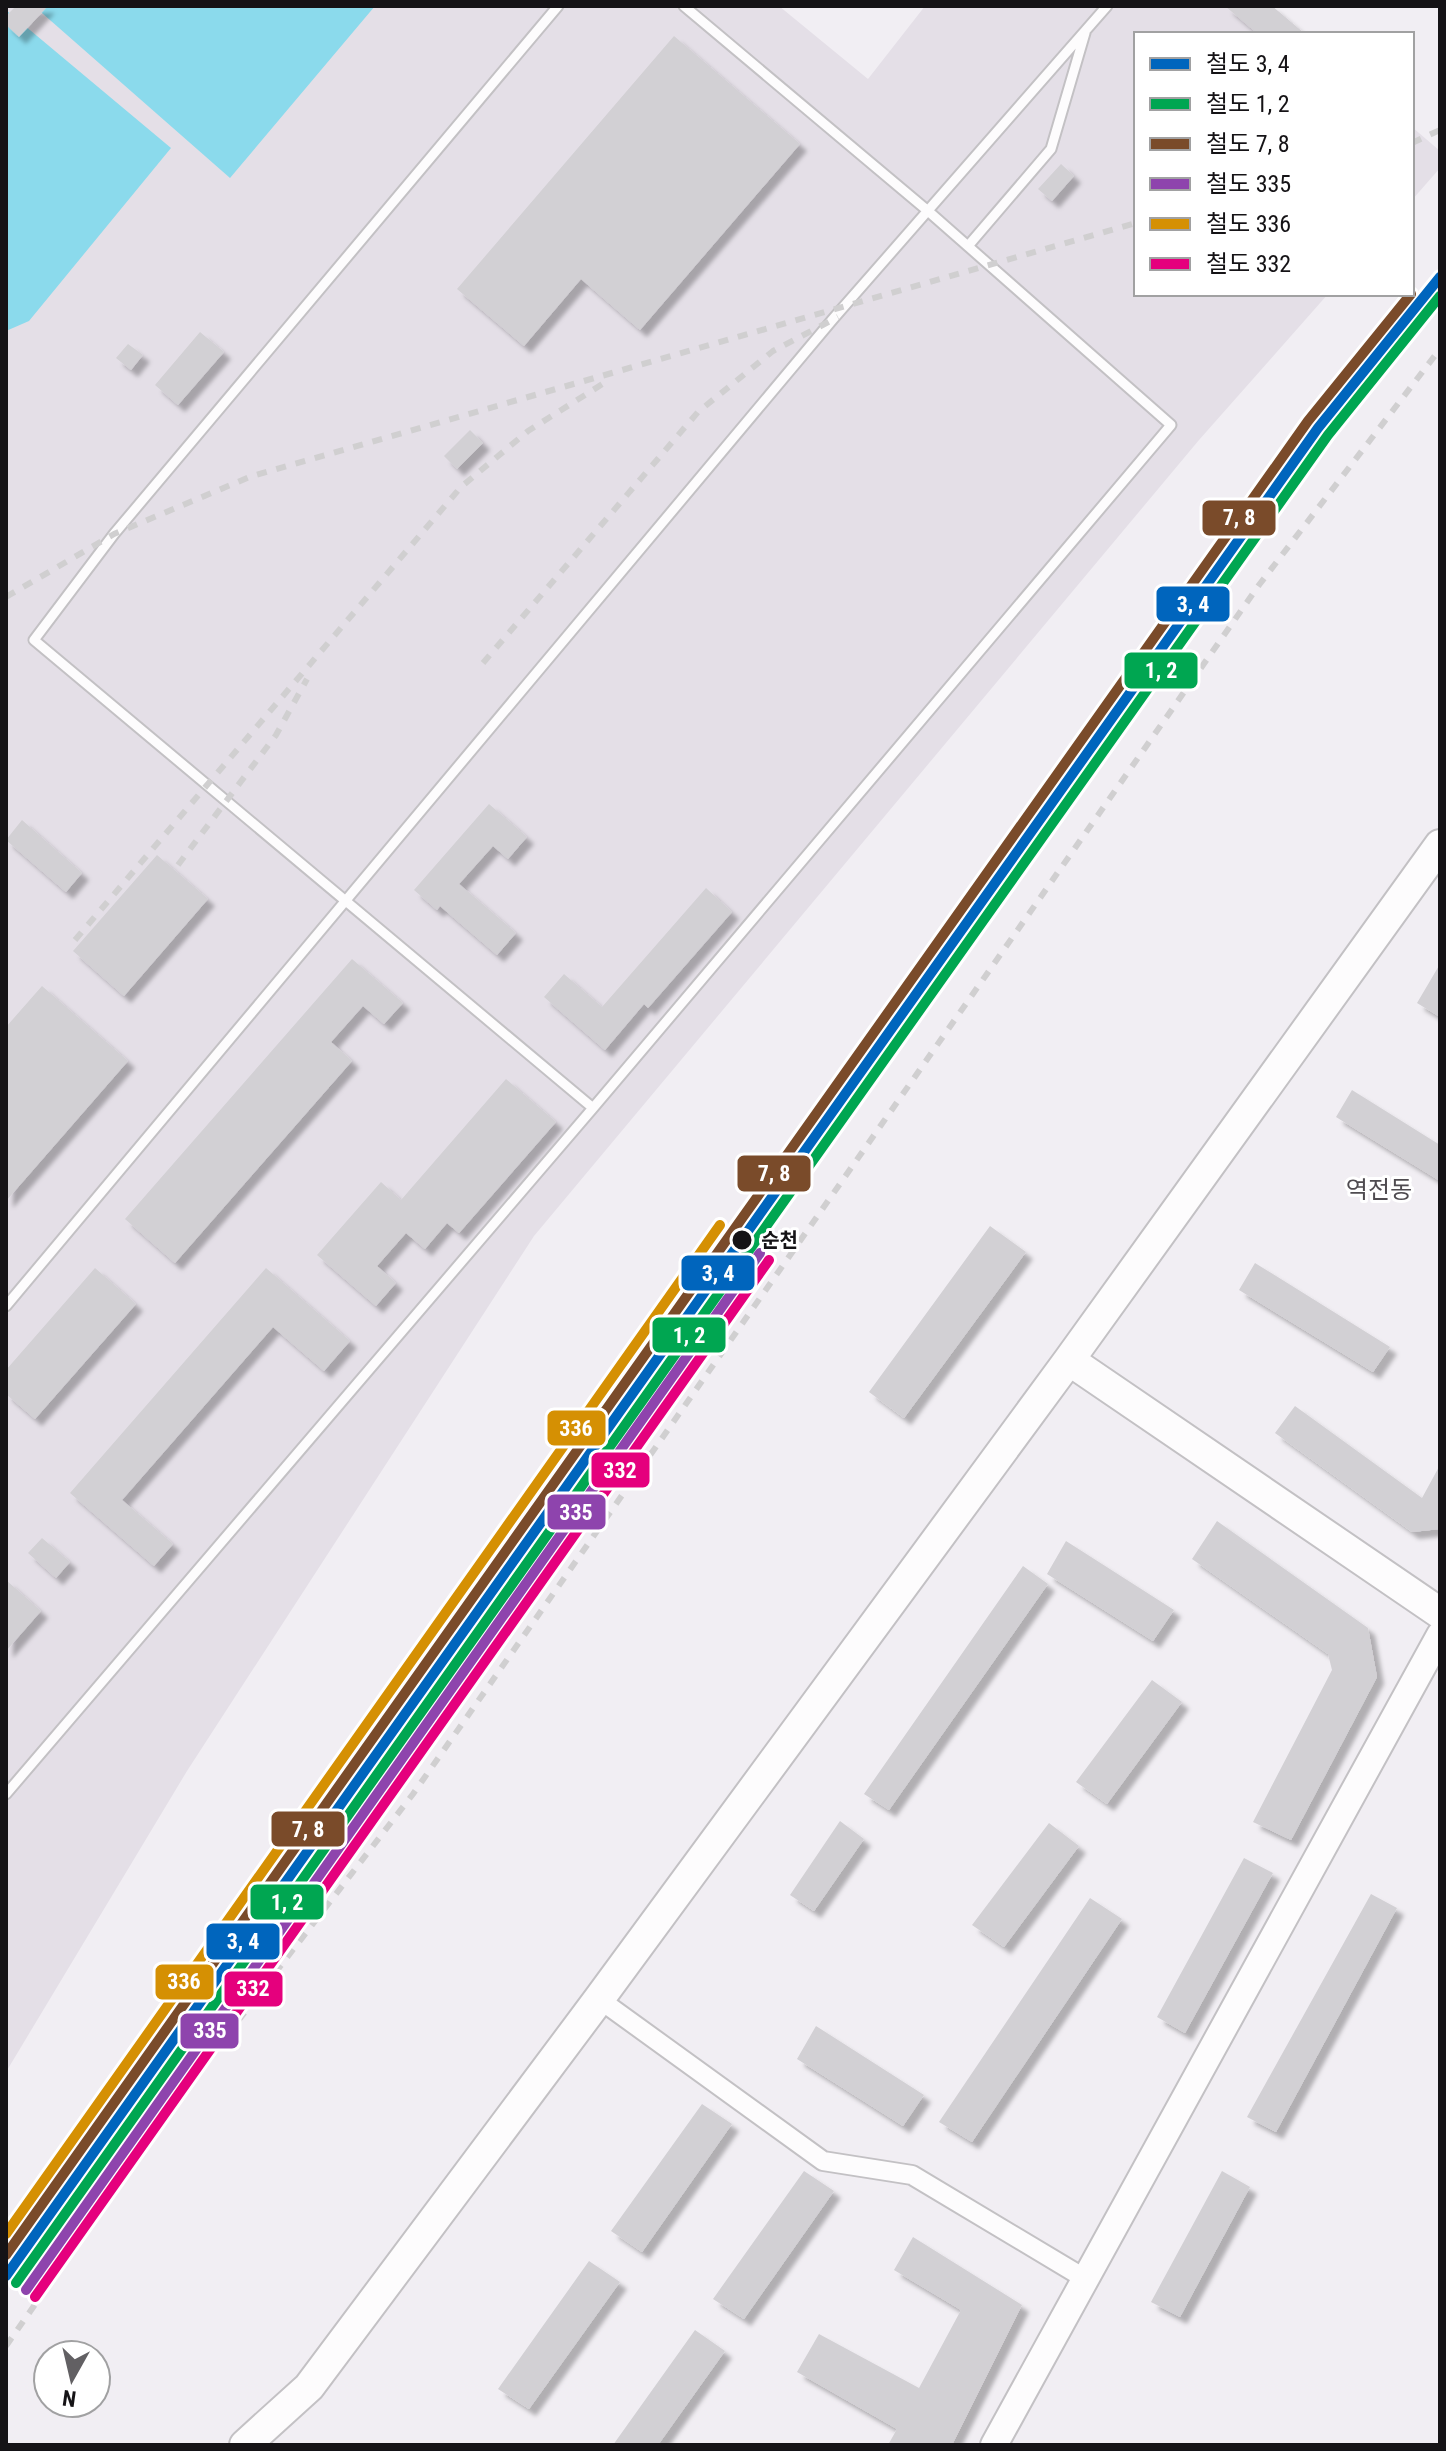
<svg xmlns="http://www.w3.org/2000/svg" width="1446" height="2451" font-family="'Roboto Condensed','Noto Sans KR',sans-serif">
<defs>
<filter id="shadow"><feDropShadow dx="7" dy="7" stdDeviation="2" flood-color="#0004"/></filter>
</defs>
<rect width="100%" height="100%" fill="#f1eef3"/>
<path fill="#e4dfe7" d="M6,6H779L868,79L925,6H1272L1305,34H1136V294H1328L1199,440L534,1236L187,1771L6,2072Z
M1412,127L1440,151V168L1412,200Z"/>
<path fill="#8bdaec" d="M34,6H375L230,178Z
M6,10L171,148L29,321L6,331Z"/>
<path fill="#d2d0d4" filter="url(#shadow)" d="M16,6H48L19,37L6,25V16Z
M1225,6H1272L1305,34H1258Z
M674,36L800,144L640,330L581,279L524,346L457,289Z
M1061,164L1074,176L1052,201L1038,189Z
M200,332L224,352L178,405L155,385Z
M128,344L143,355L131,370L116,358Z
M470,430L483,443L457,469L444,456Z
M489,804L527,837L508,859L493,846L459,884L516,933L497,955L440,906L437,910L414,890Z
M22,820L82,873L66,892L6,840Z
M157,855L208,899L124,996L73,951Z
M706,888L732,912L648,1008L644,1004L605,1050L544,997L564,974L602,1007Z
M352,959L403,1003L384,1024L363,1006L331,1042L352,1061L175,1263L125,1219Z
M1440,964V1017L1417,1003Z
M42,986L128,1061L6,1201V1027Z
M506,1079L556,1122L459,1233L447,1223L425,1249L406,1233L377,1266L396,1283L376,1306L317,1255L381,1182L401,1200Z
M1352,1090L1440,1145V1181L1336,1117Z
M990,1226L1026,1252L904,1418L869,1392Z
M1255,1263L1390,1347L1373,1372L1239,1290Z
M95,1268L136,1304L35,1419L6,1394V1370Z
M266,1268L350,1341L324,1371L273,1327L122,1500L173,1544L154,1566L70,1493Z
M1295,1406L1422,1498L1440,1465V1529L1412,1532L1275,1433Z
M1217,1521L1368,1628L1377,1677L1291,1840L1253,1822L1332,1670L1328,1654L1192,1559Z
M42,1538L70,1562L56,1578L28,1553Z
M1066,1541L1174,1610L1153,1641L1047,1574Z
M1023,1566L1048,1584L889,1810L864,1794Z
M6,1580L41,1611L6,1651Z
M1152,1680L1182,1702L1107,1804L1076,1782Z
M840,1821L864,1839L814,1911L790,1895Z
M1049,1823L1079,1846L1004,1947L972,1925Z
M1244,1858L1273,1873L1185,2033L1157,2017Z
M1371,1894L1397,1908L1276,2132L1247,2117Z
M1090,1898L1122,1919L972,2142L939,2122Z
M816,2026L924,2095L903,2126L797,2059Z
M702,2104L732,2124L642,2252L611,2231Z
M804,2171L834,2191L744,2319L713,2299Z
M1222,2171L1250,2187L1180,2317L1151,2302Z
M913,2237L1022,2305L952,2445H888L897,2429L797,2372L819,2334L919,2388L961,2310L894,2270Z
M589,2261L620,2282L529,2409L498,2389Z
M695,2330L725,2351L658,2445H613Z"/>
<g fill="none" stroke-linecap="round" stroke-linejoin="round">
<g stroke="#c3c1c4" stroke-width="13">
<path id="lane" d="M558,6L114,534L34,640L593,1108L1171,425L928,211L684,6
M968,246L1051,149L1085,33
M6,1306L833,319L1107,6
M6,1794L593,1108"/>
</g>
<g stroke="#c3c1c4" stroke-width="22">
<path id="street" d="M599,1999L823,2161L912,2175L1084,2278"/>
</g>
<g stroke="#c3c1c4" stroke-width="30">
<path id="secondary" d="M994,2445L1440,1635"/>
</g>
<g stroke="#c3c1c4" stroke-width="34">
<path id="primary" d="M1069,1360L1440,1613
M245,2445L309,2387L599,1999L1069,1360L1440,845"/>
</g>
<use href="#lane" stroke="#fdfcfd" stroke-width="9"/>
<use href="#street" stroke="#fdfcfd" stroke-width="18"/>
<use href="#secondary" stroke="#fdfcfd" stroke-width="26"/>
<use href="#primary" stroke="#fdfcfd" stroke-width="30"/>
<path stroke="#d0cfd0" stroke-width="6" stroke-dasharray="10 10" stroke-linecap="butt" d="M1412,143L1440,130
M6,597L114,534L252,476L1136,223
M483,663L698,412L773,351L838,317
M178,865L276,735L307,679
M75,940L461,487L528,431L604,383
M6,2346L184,2091L413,1794L1259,585L1440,349"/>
<g stroke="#fff" stroke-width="16">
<path id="rail-1" d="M6,2276L1318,428L1440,277"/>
</g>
<g stroke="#fff" stroke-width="16">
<path id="rail-2" d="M16,2283L1328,435L1440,296"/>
</g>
<g stroke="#fff" stroke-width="16">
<path id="rail-3" d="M6,2255L1308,421L1411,294"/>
</g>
<g stroke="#fff" stroke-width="16">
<path id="rail-4" d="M26,2290L760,1253"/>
</g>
<g stroke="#fff" stroke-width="16">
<path id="rail-5" d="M6,2234L720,1225"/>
</g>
<g stroke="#fff" stroke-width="16">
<path id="rail-6" d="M35,2297L769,1260"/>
</g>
<use href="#rail-1" stroke="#0065bd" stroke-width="10"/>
<use href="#rail-2" stroke="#00a651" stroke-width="10"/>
<use href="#rail-3" stroke="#7a4b2a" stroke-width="10"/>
<use href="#rail-4" stroke="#8e44ad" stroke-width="10"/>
<use href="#rail-5" stroke="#d59003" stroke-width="10"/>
<use href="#rail-6" stroke="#e5007d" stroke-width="10"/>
</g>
<circle fill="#151316" stroke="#fff" stroke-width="3" cx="742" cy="1240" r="11"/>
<g text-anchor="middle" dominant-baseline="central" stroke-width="6" stroke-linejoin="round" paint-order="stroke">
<g font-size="20" font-weight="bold" fill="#151316" stroke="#fff" text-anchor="start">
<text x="761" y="1240">순천</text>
</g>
<g font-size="24" fill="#4f4b50" stroke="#fff">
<text x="1379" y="1190">역전동</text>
</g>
</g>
<g stroke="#fff" stroke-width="3">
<rect x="1201" y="499" width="76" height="38" rx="8" fill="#7a4b2a"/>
<rect x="1155" y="585" width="76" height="38" rx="8" fill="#0065bd"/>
<rect x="1123" y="651" width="76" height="39" rx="8" fill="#00a651"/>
<rect x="736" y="1154" width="76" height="39" rx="8" fill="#7a4b2a"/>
<rect x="680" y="1254" width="76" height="38" rx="8" fill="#0065bd"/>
<rect x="651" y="1316" width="76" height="38" rx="8" fill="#00a651"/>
<rect x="546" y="1409" width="61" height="38" rx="8" fill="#d59003"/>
<rect x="590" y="1451" width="61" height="38" rx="8" fill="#e5007d"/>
<rect x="546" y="1493" width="61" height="38" rx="8" fill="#8e44ad"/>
<rect x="270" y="1810" width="76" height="38" rx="8" fill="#7a4b2a"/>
<rect x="249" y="1883" width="76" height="38" rx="8" fill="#00a651"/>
<rect x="205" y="1922" width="76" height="39" rx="8" fill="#0065bd"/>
<rect x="154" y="1963" width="61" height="38" rx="8" fill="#d59003"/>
<rect x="223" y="1970" width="61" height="38" rx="8" fill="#e5007d"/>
<rect x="179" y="2012" width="61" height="38" rx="8" fill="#8e44ad"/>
</g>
<g font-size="22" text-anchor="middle" font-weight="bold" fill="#fff">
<text x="1239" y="525">7, 8</text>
<text x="1193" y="612">3, 4</text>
<text x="1161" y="678">1, 2</text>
<text x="774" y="1181">7, 8</text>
<text x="718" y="1281">3, 4</text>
<text x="689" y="1343">1, 2</text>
<text x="576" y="1436">336</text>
<text x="620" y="1478">332</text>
<text x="576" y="1520">335</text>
<text x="308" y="1837">7, 8</text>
<text x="287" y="1910">1, 2</text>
<text x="243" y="1949">3, 4</text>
<text x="184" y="1989">336</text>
<text x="253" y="1996">332</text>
<text x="210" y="2038">335</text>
</g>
<rect width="1446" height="2451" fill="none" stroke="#151316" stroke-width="16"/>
<rect x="1134" y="32" width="280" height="264" fill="#ffffff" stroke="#a1a1a2" stroke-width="2"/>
<rect x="1150" y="58" width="40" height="12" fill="#0065bd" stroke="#a1a1a2" stroke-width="2"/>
<text x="1206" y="72" font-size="24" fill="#151316">철도 3, 4</text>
<rect x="1150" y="98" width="40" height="12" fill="#00a651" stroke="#a1a1a2" stroke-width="2"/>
<text x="1206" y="112" font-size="24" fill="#151316">철도 1, 2</text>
<rect x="1150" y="138" width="40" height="12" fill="#7a4b2a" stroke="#a1a1a2" stroke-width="2"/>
<text x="1206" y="152" font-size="24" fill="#151316">철도 7, 8</text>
<rect x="1150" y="178" width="40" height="12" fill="#8e44ad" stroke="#a1a1a2" stroke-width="2"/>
<text x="1206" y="192" font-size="24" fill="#151316">철도 335</text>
<rect x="1150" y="218" width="40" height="12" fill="#d59003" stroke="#a1a1a2" stroke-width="2"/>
<text x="1206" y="232" font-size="24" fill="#151316">철도 336</text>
<rect x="1150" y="258" width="40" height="12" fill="#e5007d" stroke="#a1a1a2" stroke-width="2"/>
<text x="1206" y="272" font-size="24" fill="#151316">철도 332</text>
<g transform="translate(72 2379) rotate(188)"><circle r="38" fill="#ffffff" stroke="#a1a1a2" stroke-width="2"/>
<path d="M0-6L14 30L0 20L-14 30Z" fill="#626063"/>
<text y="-12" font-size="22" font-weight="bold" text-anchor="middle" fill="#151316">N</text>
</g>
</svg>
